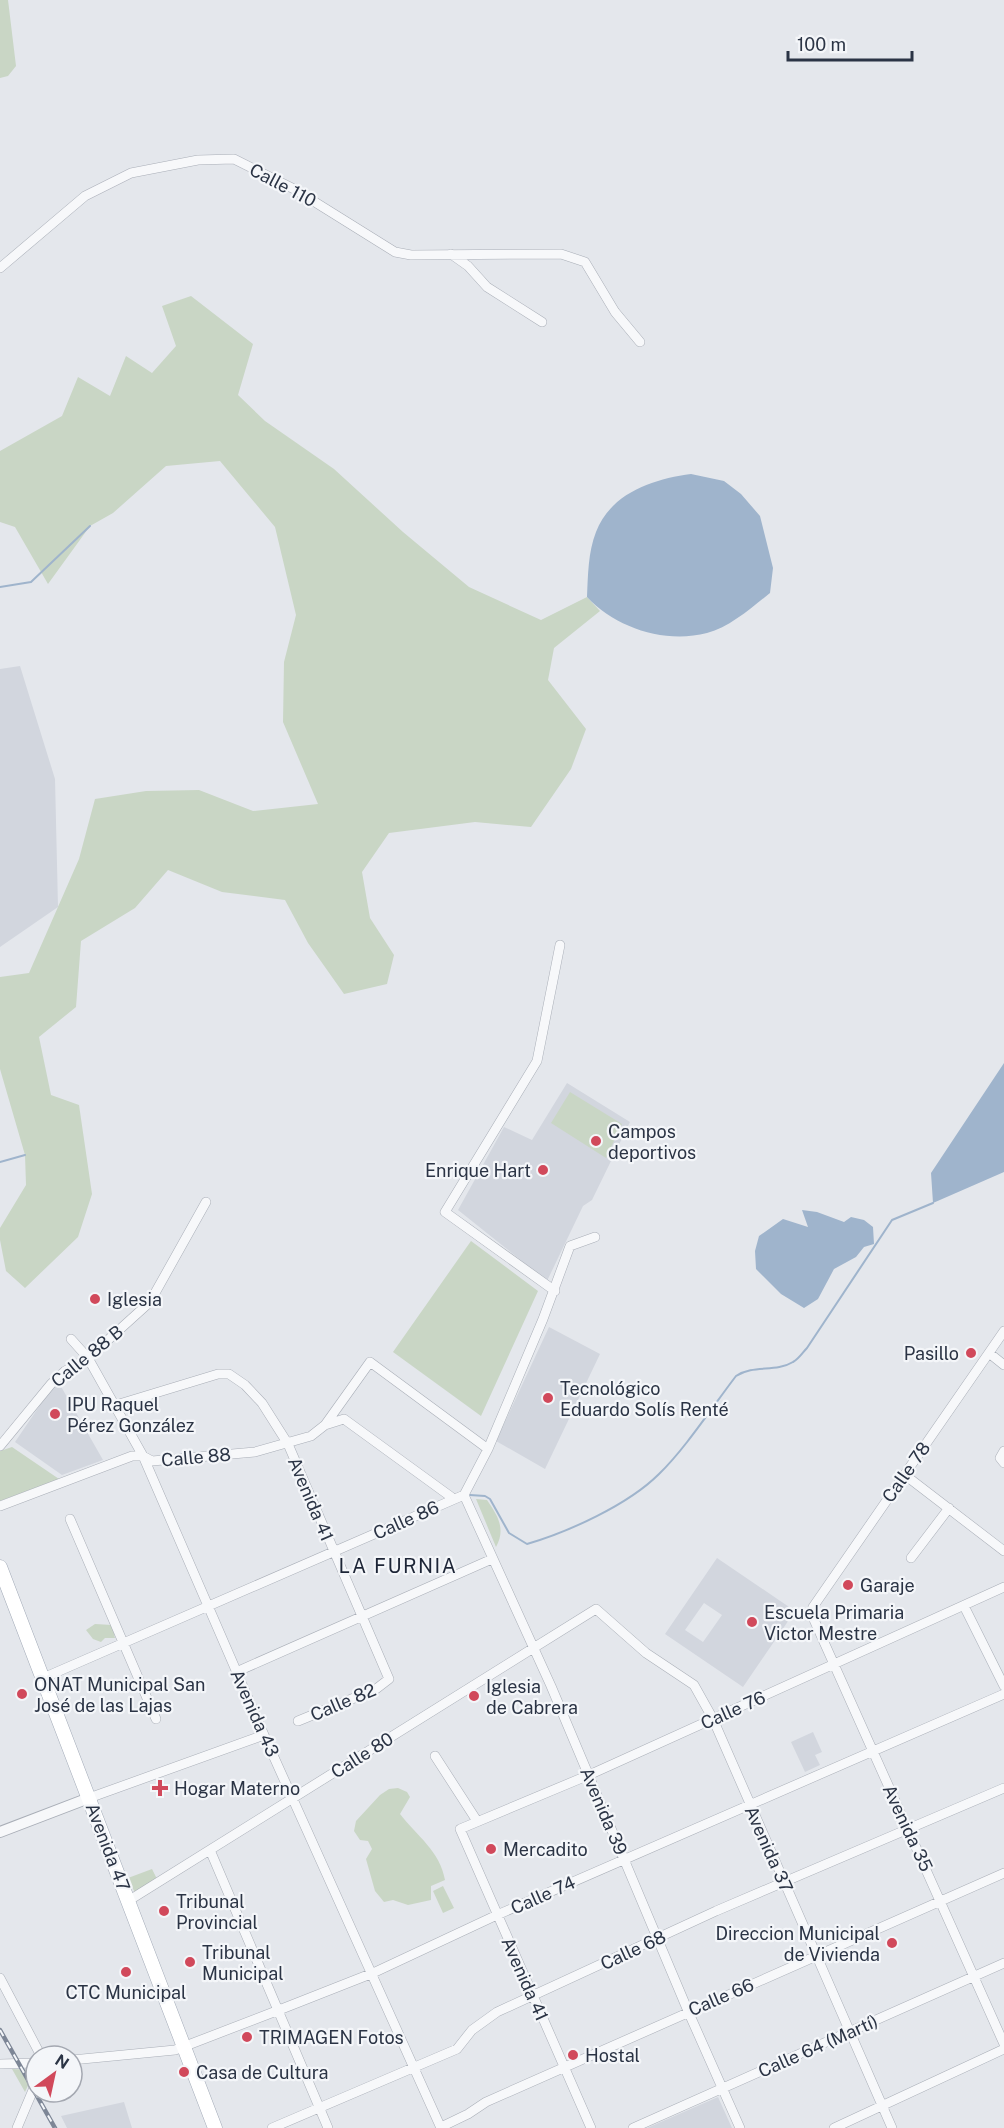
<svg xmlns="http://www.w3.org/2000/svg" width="1004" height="2128" font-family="'Public Sans',sans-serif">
<rect width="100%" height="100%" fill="#e4e7ec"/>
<path fill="#d2d6de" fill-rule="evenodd" d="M20,666L55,779L58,907L0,947V669Z
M567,1083L630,1122L592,1200L583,1206L547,1281L458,1210L504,1127L532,1140Z
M549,1327L600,1354L545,1469L496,1441Z
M59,1383L103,1460L62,1475L15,1442L53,1386Z
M717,1558L795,1611L743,1687L665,1634ZM704,1603L722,1615L703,1642L685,1630Z
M813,1732L822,1752L815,1755L820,1765L805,1772L791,1742Z
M718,2097L732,2128H647Z
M124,2102L132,2128H67L61,2116Z"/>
<path fill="#c9d6c5" d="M0,0H8L16,66L8,76L0,78Z
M191,296L253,344L238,395L265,421L334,469L403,532L469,587L541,620L587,597L600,611L554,648L548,680L586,729L571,769L531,827L475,822L389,833L362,872L370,918L394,955L387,984L344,994L308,943L285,900L222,892L168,870L135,908L81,941L76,1007L39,1037L51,1095L79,1105L92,1194L78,1237L25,1288L6,1271L0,1240V1228L26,1185L25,1155L0,1069V977L29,973L79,859L95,799L146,791L199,790L253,811L318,804L283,722L284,662L296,615L275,527L220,461L166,466L113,513L90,526L48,584L15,527L0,522V451L62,416L78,377L110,396L126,356L152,373L176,346L162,306Z
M570,1092L622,1124L606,1158L551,1123Z
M471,1241L538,1291L481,1416L393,1352Z
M12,1447L59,1479L0,1501V1451Z
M476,1499L487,1500C498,1516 506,1529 496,1547Z
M95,1624L112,1625L115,1638H105L101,1642L93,1639L86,1630Z
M398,1788L407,1792L410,1797L400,1814C417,1836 440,1851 445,1880L431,1886V1900L408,1905L393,1900L384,1902L375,1891L366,1859L372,1849L368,1841L360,1840L354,1831L356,1821L380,1795L389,1789Z
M152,1869L157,1879L135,1893L128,1878Z
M443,1886L454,1908L443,1913L433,1891Z
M12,2069L30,2070L32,2077L25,2092Z"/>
<path fill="#9fb4cc" d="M691,474L724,481L741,494L760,516L773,568L770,593C751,608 730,627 707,633C665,644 616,628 587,597C588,576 588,552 596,532C611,493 653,479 691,474Z
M1004,1063V1172L933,1203L931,1173Z
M802,1210L817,1212L844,1222L851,1217L864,1220L873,1227L874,1244L864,1247L856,1257L834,1269L818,1299L804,1308L781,1294L756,1269L755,1251L759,1236L783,1219L808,1227Z"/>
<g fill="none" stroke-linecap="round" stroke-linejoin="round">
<path stroke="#9fb4cc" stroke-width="2" d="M0,587L31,582L90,526
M0,1162L25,1155
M470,1495L485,1496L490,1499L509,1533L527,1544C568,1532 628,1505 659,1474C685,1449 713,1406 736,1376C754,1364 775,1373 793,1362C799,1359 803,1352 807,1348L892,1220L933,1203"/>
<g stroke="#a9aeb7" stroke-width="10">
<path id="minor" d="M451,254L468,266L487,287L542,322
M0,268L85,196L131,173L198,160L234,159L294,189L395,252L411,255L561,254L585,262L615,312L640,342
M555,1291L445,1212L537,1061L560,945
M1004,1331L813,1607L811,1613L1004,2044
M71,1339L88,1358L143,1456L264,1735L441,2128
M989,1353L1004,1365
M116,1405L218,1374H229L245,1385L262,1403L288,1444L389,1679L376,1689L298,1721
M325,1425L370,1362L488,1449
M0,1446L51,1384L65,1371L88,1358L150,1302L206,1202
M1004,1451L1000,1458L1004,1463
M905,1475L1004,1551
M464,1495L551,1686L688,2011L740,2128
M0,1506L132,1456H143L152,1461L255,1452L311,1436L325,1425L344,1419L454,1499
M70,1519L156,1719
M911,1558L949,1508
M964,1606L1004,1686
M236,1672L492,1559
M43,1678L464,1495L488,1449L543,1319L570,1246L595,1237
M435,1756L477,1821
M89,1798L264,1735
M210,1850L328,2128
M128,1901L596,1609L646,1653L694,1685L713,1719L892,2128
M0,1978L41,2056
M72,2060L175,2050L279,2010L373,1973L497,1915L1004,1694
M0,2064L36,2063
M441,2127L468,2114L486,2102L1004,1873
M17,2128L36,2083
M272,2128L457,2049L472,2030L497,2012L716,1911L1004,1788
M591,2128L460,1829L589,1775L1004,1587
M633,2128L1004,1963
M834,2128L1004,2049"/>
</g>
<g stroke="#a9aeb7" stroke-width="12">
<path id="tertiary" d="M0,1832L89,1798"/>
</g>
<g stroke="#a3abb8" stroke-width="15">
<path id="primary" d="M0,1567L215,2128"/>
</g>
<use href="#minor" stroke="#f7f8fa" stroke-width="9"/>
<use href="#tertiary" stroke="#f7f8fa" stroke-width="10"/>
<use href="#primary" stroke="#fff" stroke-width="14"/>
<g stroke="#7d8696" stroke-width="4.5">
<path id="rail" d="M0,2030L55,2128"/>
</g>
<use href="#rail" stroke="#f4f6f9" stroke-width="2" stroke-dasharray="7" stroke-linecap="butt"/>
</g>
<g fill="#d1495b" stroke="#f4f6f9" stroke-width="2">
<circle cx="596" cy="1141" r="6"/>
<circle cx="543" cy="1170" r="6"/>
<circle cx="95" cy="1299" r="6"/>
<circle cx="971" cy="1353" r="6"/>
<circle cx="548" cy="1398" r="6"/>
<circle cx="55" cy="1414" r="6"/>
<circle cx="848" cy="1585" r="6"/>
<circle cx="752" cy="1622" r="6"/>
<circle cx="22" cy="1694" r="6"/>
<circle cx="474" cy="1696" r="6"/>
<path d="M157 1779h6v6h6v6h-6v6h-6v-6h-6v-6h6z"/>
<circle cx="491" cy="1849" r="6"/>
<circle cx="164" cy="1911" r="6"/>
<circle cx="892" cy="1943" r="6"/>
<circle cx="190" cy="1962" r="6"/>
<circle cx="126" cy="1972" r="6"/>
<circle cx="247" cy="2037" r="6"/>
<circle cx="573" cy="2055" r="6"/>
<circle cx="184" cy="2072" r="6"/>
</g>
<g text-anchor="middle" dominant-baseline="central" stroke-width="4.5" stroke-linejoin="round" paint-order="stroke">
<g font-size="18" fill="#2b3445" stroke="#f4f6f9">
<text transform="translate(283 185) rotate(28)">Calle 110</text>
<text transform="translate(87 1356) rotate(-39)">Calle 88 B</text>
<text transform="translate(196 1457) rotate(-5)">Calle 88</text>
<text transform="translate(906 1472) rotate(-55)">Calle 78</text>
<text transform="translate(311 1499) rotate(67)">Avenida 41</text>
<text transform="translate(406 1520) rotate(-24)">Calle 86</text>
<text transform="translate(343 1702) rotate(-23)">Calle 82</text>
<text transform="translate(733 1710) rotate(-24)">Calle 76</text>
<text transform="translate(255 1713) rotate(66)">Avenida 43</text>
<text transform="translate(362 1755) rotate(-32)">Calle 80</text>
<text transform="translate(604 1811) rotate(67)">Avenida 39</text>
<text transform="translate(908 1828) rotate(65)">Avenida 35</text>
<text transform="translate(108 1847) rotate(69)">Avenida 47</text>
<text transform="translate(769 1849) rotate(66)">Avenida 37</text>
<text transform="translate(543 1895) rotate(-24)">Calle 74</text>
<text transform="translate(633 1950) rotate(-25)">Calle 68</text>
<text transform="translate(525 1979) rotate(66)">Avenida 41</text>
<text transform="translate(721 1997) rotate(-23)">Calle 66</text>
<text transform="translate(818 2046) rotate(-24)">Calle 64 (Martí)</text>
</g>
<g font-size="18" fill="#2b3445" stroke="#f4f6f9" text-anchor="start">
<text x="608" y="1131">Campos<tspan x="608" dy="21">deportivos</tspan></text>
<text x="531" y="1170" text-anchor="end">Enrique Hart</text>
<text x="107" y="1299">Iglesia</text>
<text x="959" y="1353" text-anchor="end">Pasillo</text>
<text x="560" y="1388">Tecnológico<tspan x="560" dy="21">Eduardo Solís Renté</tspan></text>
<text x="67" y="1404">IPU Raquel<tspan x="67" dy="21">Pérez González</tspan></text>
<text x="860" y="1585">Garaje</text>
<text x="764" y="1612">Escuela Primaria<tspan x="764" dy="21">Victor Mestre</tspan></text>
<text x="34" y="1684">ONAT Municipal San<tspan x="34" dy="21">José de las Lajas</tspan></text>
<text x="486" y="1686">Iglesia<tspan x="486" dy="21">de Cabrera</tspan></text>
<text x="174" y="1788">Hogar Materno</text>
<text x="503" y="1849">Mercadito</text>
<text x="176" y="1901">Tribunal<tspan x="176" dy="21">Provincial</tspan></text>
<text x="880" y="1933" text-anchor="end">Direccion Municipal<tspan x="880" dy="21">de Vivienda</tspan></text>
<text x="202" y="1952">Tribunal<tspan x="202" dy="21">Municipal</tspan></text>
<text x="126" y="1992" text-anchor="middle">CTC Municipal</text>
<text x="259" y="2037">TRIMAGEN Fotos</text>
<text x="585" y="2055">Hostal</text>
<text x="196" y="2072">Casa de Cultura</text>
</g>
<g font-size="20" letter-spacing="1.5" fill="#1d2536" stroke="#f4f6f9">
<text x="398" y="1566">LA FURNIA</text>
</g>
</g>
<g transform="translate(54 2074) rotate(33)"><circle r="28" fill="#f4f6f9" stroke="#a4a8b1" stroke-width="1.5"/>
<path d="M0-4.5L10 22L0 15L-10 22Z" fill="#d1495b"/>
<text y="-9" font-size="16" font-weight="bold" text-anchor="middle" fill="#2b3445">N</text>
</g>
<path d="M788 51v9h124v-9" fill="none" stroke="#2b3445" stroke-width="3"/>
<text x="797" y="51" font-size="18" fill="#2b3445" stroke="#f4f6f9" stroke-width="4.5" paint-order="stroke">100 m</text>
</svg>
